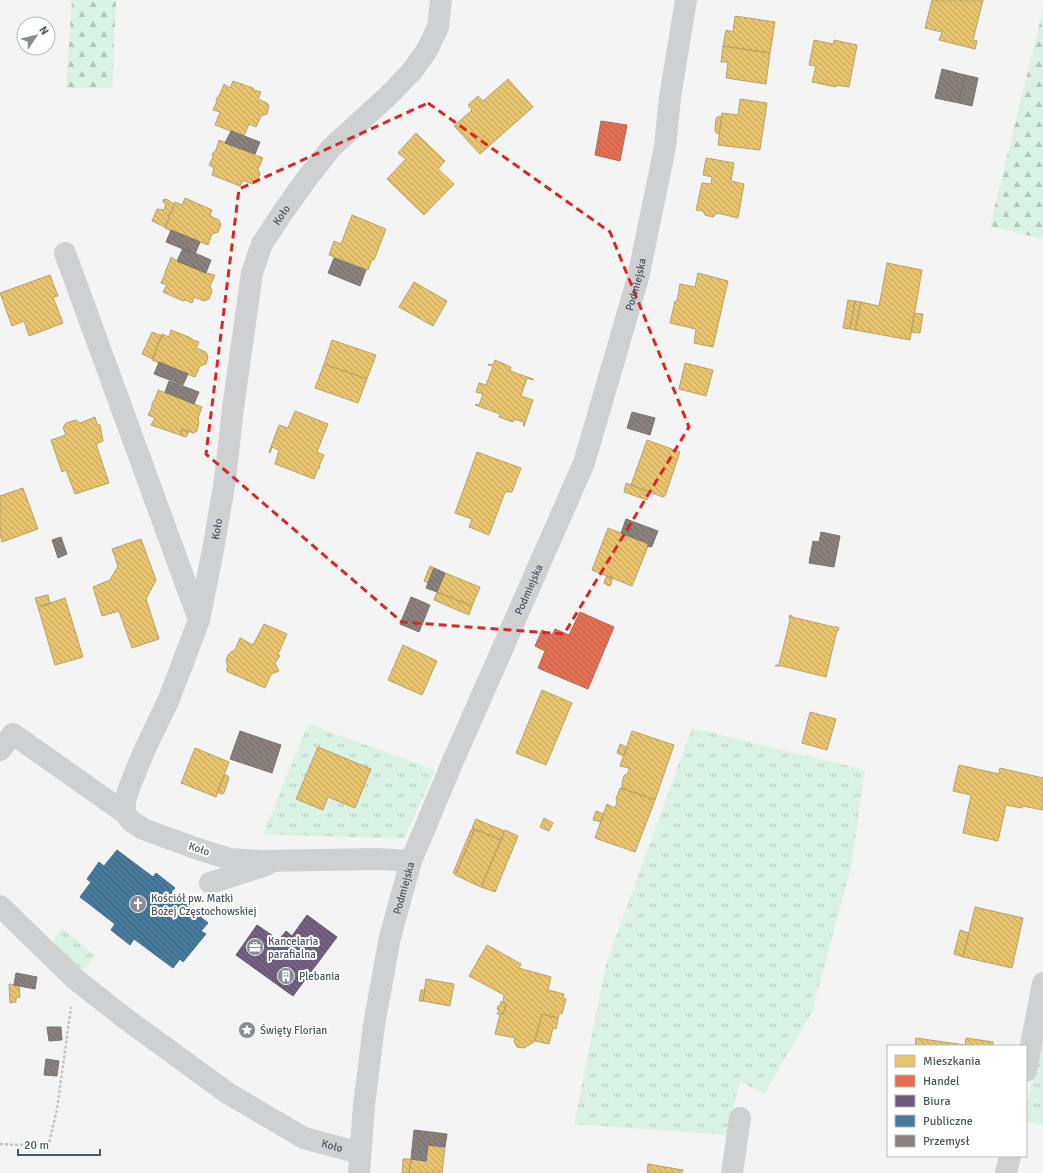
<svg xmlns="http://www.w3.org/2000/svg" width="1043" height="1173" font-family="Signika,sans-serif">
<defs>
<pattern id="grass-tufts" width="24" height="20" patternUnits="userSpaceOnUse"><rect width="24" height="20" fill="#d9f2e3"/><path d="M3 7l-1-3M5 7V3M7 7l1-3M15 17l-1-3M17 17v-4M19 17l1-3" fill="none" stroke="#b2c7bb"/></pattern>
<pattern id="forest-firs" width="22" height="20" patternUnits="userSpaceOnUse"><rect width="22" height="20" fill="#d9f2e3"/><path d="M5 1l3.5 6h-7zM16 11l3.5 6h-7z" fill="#b2c7bb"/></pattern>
<pattern id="homes-back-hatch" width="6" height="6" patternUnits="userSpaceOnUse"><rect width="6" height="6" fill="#e9c46a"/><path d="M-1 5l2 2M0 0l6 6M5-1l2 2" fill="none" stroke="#bfa25b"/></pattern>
<pattern id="shops-back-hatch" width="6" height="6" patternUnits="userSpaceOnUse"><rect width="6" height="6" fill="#e76f51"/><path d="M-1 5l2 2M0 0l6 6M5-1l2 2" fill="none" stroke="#bd5e47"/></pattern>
<pattern id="offices-back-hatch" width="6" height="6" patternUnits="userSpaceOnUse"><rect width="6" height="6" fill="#6d597a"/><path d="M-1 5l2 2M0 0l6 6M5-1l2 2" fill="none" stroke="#7f708b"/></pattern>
<pattern id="public-back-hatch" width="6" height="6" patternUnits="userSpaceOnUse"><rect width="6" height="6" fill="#457b9d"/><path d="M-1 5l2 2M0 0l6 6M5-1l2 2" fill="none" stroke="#39637d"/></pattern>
<pattern id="industry-back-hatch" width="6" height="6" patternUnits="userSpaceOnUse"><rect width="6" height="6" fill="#8a817c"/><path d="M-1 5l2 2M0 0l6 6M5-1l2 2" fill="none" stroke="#736c69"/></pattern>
</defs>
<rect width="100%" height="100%" fill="#f4f4f4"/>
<path fill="url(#grass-tufts)" d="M308,724L435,770L404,839L263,834Z
M692,728L865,770L851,867L812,1012L764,1094L740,1081L726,1135L574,1124L606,964Z
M63,928L95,956L83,971L50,944Z
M1043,1030V1124L1026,1122V1109Z"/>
<path fill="url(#forest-firs)" d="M72,0H116L112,88H66Z
M1043,10V239L990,226Z"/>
<path fill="url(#homes-back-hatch)" stroke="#b9a367" d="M932,0H983L973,40L977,41L975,49L939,40L942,32L925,28Z
M735,16L775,22L770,53L723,46L726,30L733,32Z
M814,40L833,44L834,40L857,45L849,87L836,85V87L812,82L816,66L809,65Z
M723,46L770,53L766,84L726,78L728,62H721Z
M508,79L533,107L480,154L454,126L472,110L468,105L478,96L483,101Z
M233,81L253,88L254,90L261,92L258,99L267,103L269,106L267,114L261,116L256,127L249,124L244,136L215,125L220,112L213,110L217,101L216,99L220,94L224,84L230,88Z
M740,99L767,103L760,150L718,145L722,113L738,115Z
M719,116L722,117L719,134L716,133V131H715L716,118Z
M416,133L445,161L438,169L454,184L424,215L387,179L406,159L398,153Z
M219,140L263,158L258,169L260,174L257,181L252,184L243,180L240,186L212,175L214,168L209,165L213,157L212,154L216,150Z
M706,158L734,163L731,181L744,184L738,218L717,213L713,217L705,215L703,211L696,210L702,183L711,184L712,177L703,175Z
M185,198L212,210L210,216L219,220L221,225L218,232L212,234L208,245L165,228L169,218V214L172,212L175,202L182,205Z
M166,199L174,204L172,212L169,214L168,216L169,218L165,227L152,221L157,209L164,210L166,204L163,202V200Z
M352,215L386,229L374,260L372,259L368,270L329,255L334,241L341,244Z
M171,257L177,261L206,273L215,275L210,286L212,291L209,299L204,301L194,297L192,303L186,300L183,301L163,292L167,285L161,283L165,274V272L169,263Z
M887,263L922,270L910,340L855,330L861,302L879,306Z
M698,273L728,281L713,347L694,343L696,329L670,323L675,301H677L680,284L695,287Z
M50,275L58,296L53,297L63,323L29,336L24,321L12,326L0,293Z
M414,282L447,301L433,326L399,307Z
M848,300L855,301L850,329L843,328Z
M855,301L861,302L855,330L850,329Z
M914,313L923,314L920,333L911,332Z
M171,330L191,338L193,340L199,342L196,348L206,352L208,357L206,364L200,366L195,377L152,360L162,334L169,337Z
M152,332L162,336L156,349V351L153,359L142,354Z
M332,340L376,355L367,379L324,364Z
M495,360L511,367L510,371L533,379V380L527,378L521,396L533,400L524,426H523L524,422L514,419L513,422L499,417L500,414L475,405L476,404L479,405L483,394L476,392L479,383L486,385L493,366L488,365L489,364L493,365Z
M685,363L713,370L706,396L679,389Z
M324,364L367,379L358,403L315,388Z
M158,390L202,407L198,418L199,423L197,431L193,433L183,429L180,435L151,425L155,418L148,415L152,407V403L155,399Z
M295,411L328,424L317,452L324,455L319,467H320L319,469L318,468L314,479L275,464L279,450L272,447L270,453L269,452L279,425L288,428Z
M95,417L97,424L100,425L103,441L96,444L109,483L75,494L66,470L62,472L51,440L66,435L63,428L66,423L76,420L80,423Z
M182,429L189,432L186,437L180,435Z
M647,440L680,452L665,496L663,497L631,485Z
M477,452L521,468L512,492H505L489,535L469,527L472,519L455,513Z
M626,483L649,492L647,500L624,492Z
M23,488L38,529L2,542L0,534V496Z
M608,528L649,544L632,586L592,570Z
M141,539L156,580L146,599L159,639L132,648L119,611L102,616L93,587L110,580L118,566L112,549Z
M430,566L434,568L428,583L424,581Z
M445,573L480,587L472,606L437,592Z
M607,576L612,577V579L611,585L609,586L604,583L606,577Z
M437,592L472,606L469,615L434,600Z
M48,595L50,604L38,607L35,598Z
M65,598L83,657L55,665L38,607Z
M790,615L792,616V617L834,627H837L839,628L838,631L837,630L826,677L782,666H775L779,664L790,620L789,617Z
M264,624L287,634L278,654L280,656L275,663L279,671L271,674L265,688L228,672L226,670L228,667L226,661L228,655L231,652L235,650L240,638L253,645Z
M403,645L437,661L422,695L388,680Z
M542,690L572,703L546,765L516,753Z
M810,712L836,719L827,750L802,743Z
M632,731L674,745L655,800L622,788V783L624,776L628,773L629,768L620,766Z
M620,744L627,747L624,756L617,753Z
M318,747L371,769L355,808L328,797L323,810L296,799Z
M195,748L229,762L216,797L181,783Z
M959,765L999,774L1000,768L1043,778V810L1022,806V808L1006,805L998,841L963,833L971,795L953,791Z
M224,775H225L228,776L229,778L224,793L222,794L219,793L218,790Z
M620,788L655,800L635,852L595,838L607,804L615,808L617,802L616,799Z
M596,811L604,814L601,822L593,820Z
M544,818L553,823L549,831L540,827Z
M476,819L504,831L501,840L472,828Z
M474,829L473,833L456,874L453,873L471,830Z
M475,829L501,840L481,887L455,875Z
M505,830L518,836L495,892L481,887Z
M975,907L1023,918L1012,968L963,957Z
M960,930L969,933L963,957L954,954Z
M487,945L521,964L519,968L551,977L548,990L564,994L563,998L566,999L562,1014H559L558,1018L542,1014L534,1042L524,1048L517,1047L514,1041L515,1038L495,1034L500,1014H503L506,1004L503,1003L504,995L469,976Z
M426,979L454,984L450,1006L423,1001Z
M9,984L19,985L20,997L16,998V1002L10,1003Z
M421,990H425L423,1001H419Z
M501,1001L503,1003L506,1004L503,1014H497L499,1010L497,1009L498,1006H500Z
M542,1014L558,1018L556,1029L553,1028L549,1044L535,1041Z
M916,1038L965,1045L966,1038L993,1042V1046H915Z
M428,1145L445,1147L442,1173H409L411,1159L426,1161Z
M403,1159H411L409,1173H402Z
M648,1164L683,1170L682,1173H647Z"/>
<path fill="url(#shops-back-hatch)" stroke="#b86856" d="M601,121L627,125L620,161L595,155Z
M580,612L614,627L588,689L538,668L545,651L535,646L542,630L552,635L555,629L569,635Z"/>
<path fill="url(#offices-back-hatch)" stroke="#625872" d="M307,915L337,937L293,996L236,955L257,925L279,940L286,931L292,936Z"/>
<path fill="url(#public-back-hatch)" stroke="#46708b" d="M117,850L153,877L156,873L175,888L171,892L197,912L196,913L208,923L201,931L206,934L183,962L180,959L173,968L134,939L130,945L111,930L115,924L80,897L91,882L87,879L99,862L104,866Z"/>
<path fill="url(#industry-back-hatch)" stroke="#777474" d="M942,69L965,75L959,103L935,98Z
M965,75L978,78L972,106L959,103Z
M231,131L260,142L255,154L225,143Z
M171,230L200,242L195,254L166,242Z
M183,248L211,260L206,273L177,261Z
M334,258L366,270L360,286L328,273Z
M159,362L188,374L183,385L154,374Z
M169,381L199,392L194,404L165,392Z
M632,412L655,418L650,435L627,428Z
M626,519L658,531L652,546L651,547L647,546L649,544L621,533Z
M821,532L840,536L834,567L809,563L813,541L819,542Z
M61,537L67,554L58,558L52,540Z
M434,568L445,573L437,592L426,588Z
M411,597L430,605L419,632L400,624Z
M240,731L281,745L272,773L230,759Z
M16,973L37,977L35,989L14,985Z
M47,1027H61L62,1040L49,1041Z
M46,1059L59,1061L57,1076L44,1075Z
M414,1130L447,1134L445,1147L428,1145L426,1161L411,1159Z"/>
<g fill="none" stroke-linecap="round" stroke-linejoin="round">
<path stroke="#bcc7c4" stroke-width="2.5" stroke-dasharray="3 2" stroke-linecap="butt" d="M0,1144L18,1145L49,1143L57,1109L71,1007"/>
<g stroke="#ced0d2" stroke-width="22">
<path d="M65,253L199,620"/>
<path d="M0,750L13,734L125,813"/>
<path id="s1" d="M411,861L378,859L261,861L230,859L198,849L143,829L131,821L125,813V801L129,788L144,751L169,699L199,620L213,550L225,480L233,408L252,273L262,244L283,212L308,177L331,148L389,95L412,71L427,50L438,27L441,0"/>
<path d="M210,883L266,865"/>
<path id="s2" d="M0,906L75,979L126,1019L229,1094L304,1138L360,1153"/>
<path d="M1026,1071L1043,983"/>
<path id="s3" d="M359,1173L364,1105L374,1025L390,937L411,861L453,761L584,463L638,278L665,147L670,97L686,0"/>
<path d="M732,1173L740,1118"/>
<path d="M1006,1173L1010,1156"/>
</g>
</g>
<path fill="none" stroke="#d62828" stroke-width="3" stroke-dasharray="8 5" stroke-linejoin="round" d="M428,103L610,232L689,427L564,634L402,622L206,454L239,189Z"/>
<defs>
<g id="church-disc" transform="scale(0.9)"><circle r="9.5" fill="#868d94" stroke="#fff"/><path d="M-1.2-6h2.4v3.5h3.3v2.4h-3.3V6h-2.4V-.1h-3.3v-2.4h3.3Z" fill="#fff"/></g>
<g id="office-disc" transform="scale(0.9)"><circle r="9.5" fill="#868d94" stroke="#fff"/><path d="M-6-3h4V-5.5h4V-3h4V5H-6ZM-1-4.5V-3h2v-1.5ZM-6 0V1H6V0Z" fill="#fff"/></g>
<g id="building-disc" transform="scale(0.9)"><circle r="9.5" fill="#868d94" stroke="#fff"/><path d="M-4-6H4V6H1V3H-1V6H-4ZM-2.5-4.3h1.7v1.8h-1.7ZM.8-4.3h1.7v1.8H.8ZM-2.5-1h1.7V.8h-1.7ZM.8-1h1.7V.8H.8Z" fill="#fff"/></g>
<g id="sight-disc" transform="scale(0.9)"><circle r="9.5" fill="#868d94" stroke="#fff"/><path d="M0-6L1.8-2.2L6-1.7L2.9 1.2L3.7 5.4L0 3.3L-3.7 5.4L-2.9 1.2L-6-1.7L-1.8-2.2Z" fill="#fff"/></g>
</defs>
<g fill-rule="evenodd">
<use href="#church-disc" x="138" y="904"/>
<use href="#office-disc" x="255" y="947"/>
<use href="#building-disc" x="286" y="976"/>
<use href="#sight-disc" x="247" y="1030"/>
</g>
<g text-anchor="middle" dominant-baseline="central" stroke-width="4" stroke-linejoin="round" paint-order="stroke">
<g font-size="11" fill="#4a5661" stroke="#fff">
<text stroke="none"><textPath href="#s1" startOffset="922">Koło</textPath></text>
<text stroke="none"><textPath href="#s3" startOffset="937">Podmiejska</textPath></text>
<text stroke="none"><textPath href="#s1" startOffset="598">Koło</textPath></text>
<text stroke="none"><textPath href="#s3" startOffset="613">Podmiejska</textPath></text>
<text transform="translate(199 849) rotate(18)">Koło</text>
<text stroke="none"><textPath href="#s3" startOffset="289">Podmiejska</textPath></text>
<text stroke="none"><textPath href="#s2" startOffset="413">Koło</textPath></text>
</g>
<g font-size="11" fill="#4a5661" stroke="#fff" text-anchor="start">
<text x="151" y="898">Kościół pw. Matki<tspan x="151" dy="13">Bożej Częstochowskiej</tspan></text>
<text x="268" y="941">Kancelaria<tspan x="268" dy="13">parafialna</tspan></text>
<text x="299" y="976">Plebania</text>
<text x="260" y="1030">Święty Florian</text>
</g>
</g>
<rect x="887" y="1045" width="140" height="112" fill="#ffffff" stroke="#b7bbc0"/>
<rect x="895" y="1055" width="20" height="12" fill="#e9c46a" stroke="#b7bbc0"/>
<text x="923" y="1065" font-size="12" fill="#4a5661">Mieszkania</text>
<rect x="895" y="1075" width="20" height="12" fill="#e76f51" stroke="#b7bbc0"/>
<text x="923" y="1085" font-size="12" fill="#4a5661">Handel</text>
<rect x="895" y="1095" width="20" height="12" fill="#6d597a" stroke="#b7bbc0"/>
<text x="923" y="1105" font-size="12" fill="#4a5661">Biura</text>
<rect x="895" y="1115" width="20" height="12" fill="#457b9d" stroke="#b7bbc0"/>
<text x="923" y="1125" font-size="12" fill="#4a5661">Publiczne</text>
<rect x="895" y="1135" width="20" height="12" fill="#8a817c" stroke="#b7bbc0"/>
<text x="923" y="1145" font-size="12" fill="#4a5661">Przemysł</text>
<g transform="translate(36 36) rotate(55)"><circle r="19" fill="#ffffff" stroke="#b7bbc0"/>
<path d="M0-3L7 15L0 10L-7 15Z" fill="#868d94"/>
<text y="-6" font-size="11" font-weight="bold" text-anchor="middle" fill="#4a5661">N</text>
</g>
<path d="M18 1149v6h82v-6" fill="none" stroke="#4a5661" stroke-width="2"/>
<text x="24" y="1149" font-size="12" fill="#4a5661" stroke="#ffffff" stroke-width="3" paint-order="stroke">20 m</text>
</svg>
